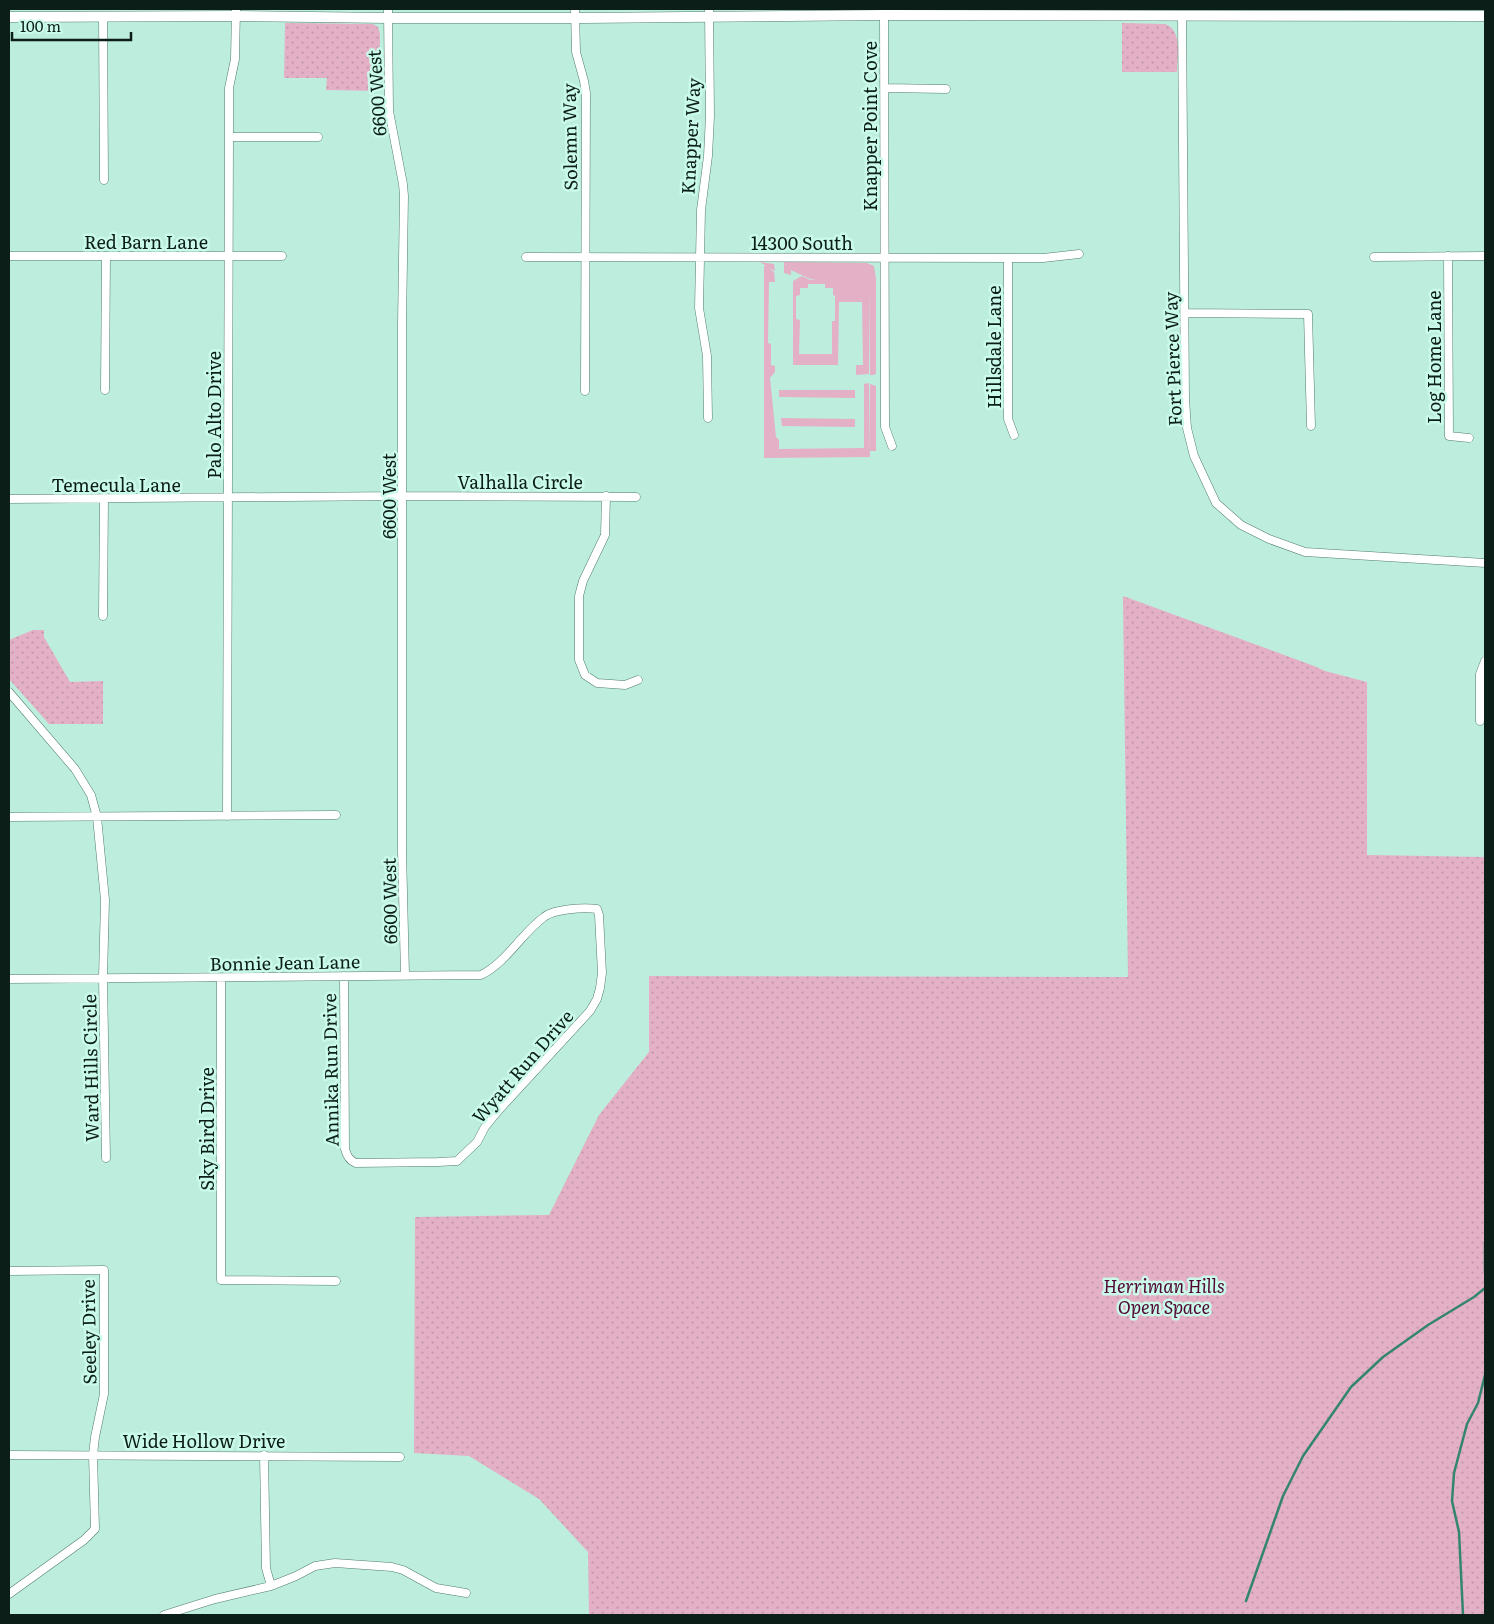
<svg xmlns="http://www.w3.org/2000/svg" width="1494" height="1624" font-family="Literata,serif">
<defs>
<pattern id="park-dots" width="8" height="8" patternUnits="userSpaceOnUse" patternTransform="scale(1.25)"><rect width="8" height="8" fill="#e4b0c6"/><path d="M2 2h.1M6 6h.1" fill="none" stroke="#c297a9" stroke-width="1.8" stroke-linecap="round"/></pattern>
</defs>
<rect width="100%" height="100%" fill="#bdeddc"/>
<path fill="#e4b0c6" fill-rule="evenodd" d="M760,262L774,264L775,271L769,268L774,272L775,282H769L768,343L771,344V365L775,366V372L770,378L776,437L779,440V449L864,448V384L869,383L870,457L764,458V266H766Z
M784,262L867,263L874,266L876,279V373L874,375H870V288L869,374L856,375V365H863L862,302H839L838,365H793V281L802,276L810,280H816L810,279L791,270V275L784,273ZM808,284H825V288H833V295L835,296V321H832V354H799L800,320L796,319V296L800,295V288H808Z
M870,384L876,386V451H870Z
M779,390H855V398L779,397Z
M781,418L855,419V427L782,426Z"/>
<path fill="url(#park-dots)" d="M285,23L373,24L378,27L380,34L379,91L326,90L327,78H284Z
M1122,23L1165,24C1183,30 1177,57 1177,72H1122Z
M1123,596L1314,666L1325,671L1367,682V855L1485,857V1615H589L588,1552L539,1499L469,1456L414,1453L415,1217L549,1215L599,1115L649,1052V976L1128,977Z
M33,630H44V637L70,682L103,681V724H49L9,679V640Z"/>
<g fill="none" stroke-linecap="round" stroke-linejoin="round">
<path stroke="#34856e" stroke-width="2.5" d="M1485,1243V1271
M1246,1601L1283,1496L1303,1456L1351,1387L1383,1357L1428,1325L1474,1297L1485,1288
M1463,1615L1459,1532L1452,1501L1454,1473L1467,1424L1478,1403L1485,1375"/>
<g stroke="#527e6f" stroke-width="9">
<path id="street" d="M388,9L389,111L403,184L404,196L402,325V851L405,975
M575,9L576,52L584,81L586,93L585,391
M884,15L885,427L892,446
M1182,15L1185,399L1187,428L1194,456L1216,503L1241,525L1269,539L1305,552L1485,563
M103,16L104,180
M885,88L946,89
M229,137H318
M9,256H282
M1448,256L1449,436L1469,438
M526,257L1043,258L1079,254
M1374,257L1485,256
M1008,258V419L1014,435
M1185,313L1308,314L1311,426
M105,390L106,256
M708,418L707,356L699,308L701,210L708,156L710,116L709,9
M606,496L605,535L583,581L579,596V660L585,675L597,683L625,685L638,680
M9,499L403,496L636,497
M103,616L104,498
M9,692L75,769L91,795L97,817L105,900L103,977L106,1158
M1480,721V674L1485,661
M227,816L229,137V88L235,59L236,9
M9,817L336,815
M221,978V1280L336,1281
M9,979L481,975C507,962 521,934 544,917C554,909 584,907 597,909L599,915L602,973L600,988L597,999L590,1011L498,1111L485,1127L477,1142L457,1161L438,1162L356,1163C349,1160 347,1156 345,1149L344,976
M9,1271L104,1270V1394L95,1437L93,1455L95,1529L84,1540L9,1594
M9,1455L400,1457
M264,1455L266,1568L271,1586
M164,1615L215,1599L271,1586L296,1576L315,1566L335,1563L392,1567L403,1570L436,1588L466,1593"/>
</g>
<g stroke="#527e6f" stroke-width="11">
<path id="secondary" d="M9,17L236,16L388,18H584L884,15L1485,16"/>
</g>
<use href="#street" stroke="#fff" stroke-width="8"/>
<use href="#secondary" stroke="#fff" stroke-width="10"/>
</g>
<g text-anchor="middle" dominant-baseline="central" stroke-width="5" stroke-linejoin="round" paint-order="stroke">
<g font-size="18" fill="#0c1e18" stroke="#cafae9">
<text transform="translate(376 93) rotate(-94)">6600 West</text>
<text transform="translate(869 126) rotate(-90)">Knapper Point Cove</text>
<text transform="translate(690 136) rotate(-87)">Knapper Way</text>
<text transform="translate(569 137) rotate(-91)">Solemn Way</text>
<text x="146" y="241">Red Barn Lane</text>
<text x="802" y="242">14300 South</text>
<text transform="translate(993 347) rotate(-90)">Hillsdale Lane</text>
<text transform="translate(1433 357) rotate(-90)">Log Home Lane</text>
<text transform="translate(1172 359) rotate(-92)">Fort Pierce Way</text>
<text transform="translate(213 415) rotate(-90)">Palo Alto Drive</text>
<text x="520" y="481">Valhalla Circle</text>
<text x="116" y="484">Temecula Lane</text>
<text transform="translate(388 496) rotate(-90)">6600 West</text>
<text transform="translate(389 901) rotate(-91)">6600 West</text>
<text transform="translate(285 962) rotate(-1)">Bonnie Jean Lane</text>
<text transform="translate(522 1066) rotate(-49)">Wyatt Run Drive</text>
<text transform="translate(90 1068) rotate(-91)">Ward Hills Circle</text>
<text transform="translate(330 1070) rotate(-91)">Annika Run Drive</text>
<text transform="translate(206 1129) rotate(-90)">Sky Bird Drive</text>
<text transform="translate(88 1332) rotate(-91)">Seeley Drive</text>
<text x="204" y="1440">Wide Hollow Drive</text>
</g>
<g font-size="18" font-style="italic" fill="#510732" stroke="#cafae9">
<text x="1164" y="1285">Herriman Hills<tspan x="1164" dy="21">Open Space</tspan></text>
</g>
</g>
<rect width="1494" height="1624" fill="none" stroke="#0c1e18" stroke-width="20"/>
<path d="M12 32v8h119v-8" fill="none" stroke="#0c1e18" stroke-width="2.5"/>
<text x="20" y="32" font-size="15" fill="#0c1e18" stroke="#cafae9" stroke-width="4" paint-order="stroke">100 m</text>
</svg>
